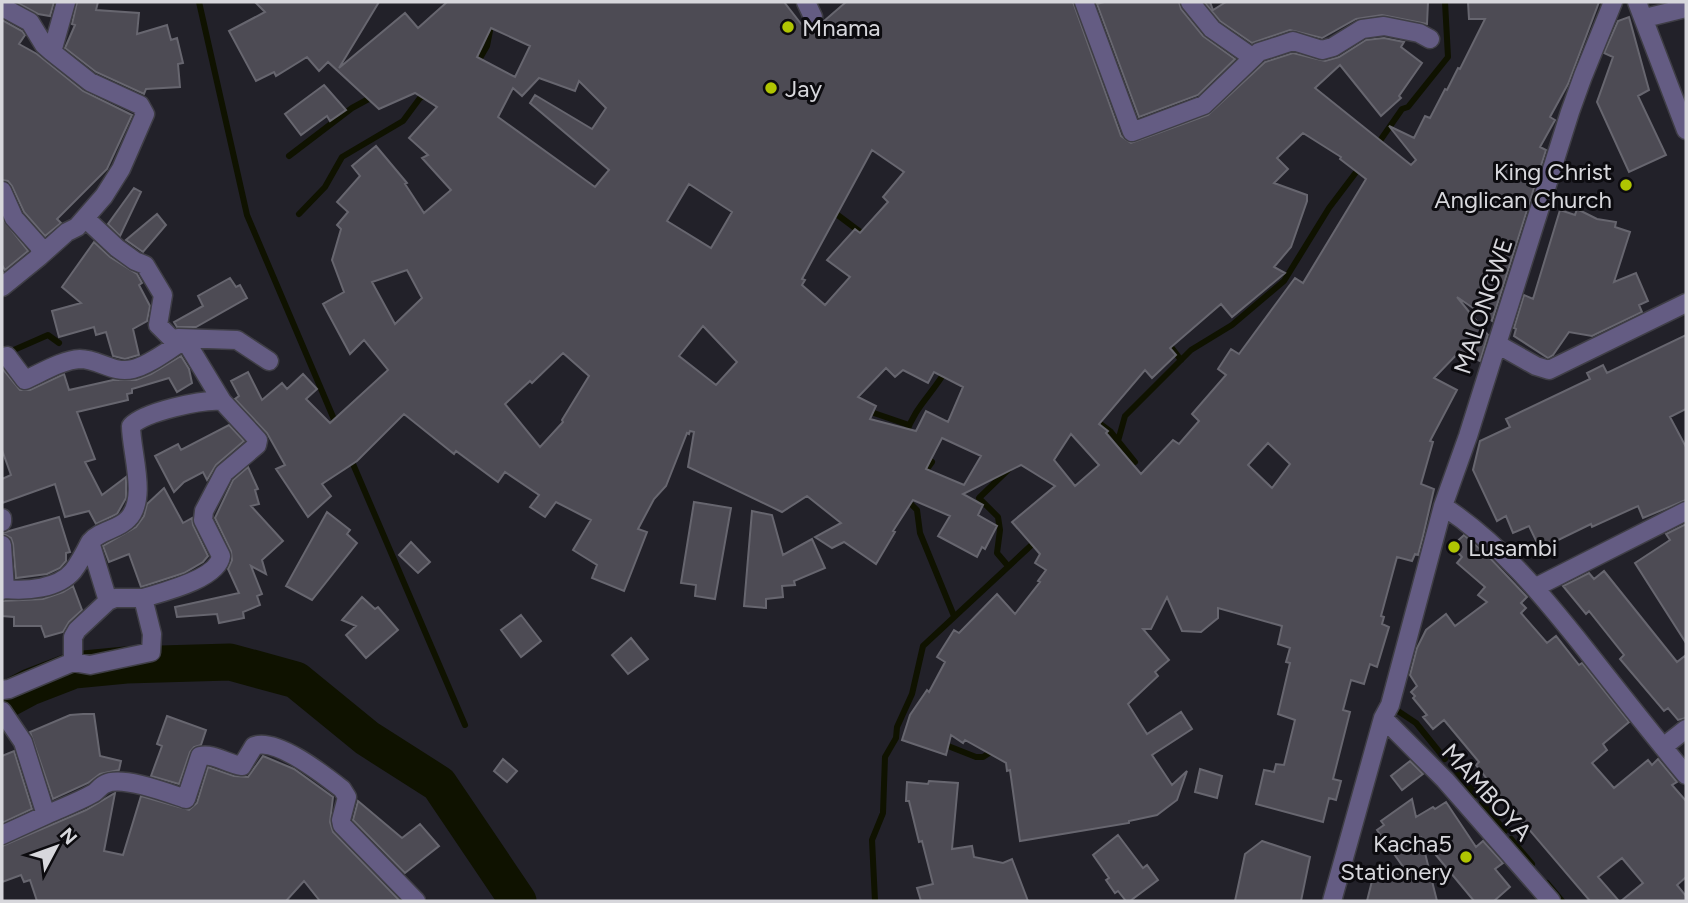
<svg xmlns="http://www.w3.org/2000/svg" width="1688" height="903" font-family="Figtree,sans-serif">
<rect width="100%" height="100%" fill="#222129"/>
<g fill="none" stroke-linecap="round" stroke-linejoin="round">
<path stroke="#0f1200" stroke-width="6" d="M199,2L247,215L336,424
M476,65L487,46L490,31L484,27
M1377,145L1402,109L1408,107L1448,57L1445,2
M289,156L352,108L374,96
M831,210L867,237
M299,214L325,187L342,157L403,121L420,98L428,94
M1168,343L1181,360
M7,353L48,335L59,343
M868,411L909,425
M1095,420L1111,432L1135,462L1128,466
M906,434C914,408 933,393 946,370
M1118,441L1125,416L1191,350L1232,325L1284,281L1329,208L1360,167
M350,457L465,725
M922,476L932,462L924,456
M906,499L917,510L920,533L954,616
M1008,566L997,553L1000,530L998,517L979,498L1009,469
M1392,707L1416,723L1445,759
M943,744L976,757H983L994,750
M1454,768L1476,795
M1482,803L1505,831
M1511,839L1532,864
M1547,883L1562,901
M875,901L872,840L883,813L885,757L896,738L897,727L912,694L923,646L1038,539"/>
<path stroke="#0f1200" stroke-width="37" d="M2,702L30,687L74,670L126,665L230,662L296,680L367,738L439,784L518,901"/>
</g>
<path fill="#4d4b54" stroke="#67666f" stroke-width="2" fill-rule="evenodd" d="M16,2H54L50,16L38,14Z
M77,2H98L96,10L139,13L137,34L167,25L171,40L177,38L183,63L178,64L180,87L146,89L144,94L96,72L65,48L75,25L72,24Z
M255,2H379L339,68L405,13L418,28L447,2H784L809,34L846,2H1073L1121,136L1131,143L1208,115L1265,62L1293,53L1325,61L1339,57L1366,40L1384,38L1404,42L1401,47L1422,63L1399,96L1401,98L1381,116L1340,65L1315,88L1411,165L1416,160L1389,126L1414,138L1425,116L1430,118L1445,89L1447,90L1458,68L1460,69L1485,19H1469L1468,2H1599L1568,84L1550,117L1555,120L1540,147L1546,150L1492,321L1457,297L1488,335L1480,361L1460,351L1434,378L1457,390L1430,441L1433,442L1421,484L1434,489L1423,536L1418,555L1415,554L1412,561L1397,557L1381,616L1384,617L1382,624L1389,627L1377,667L1370,664L1364,684L1351,680L1343,710L1350,712L1333,779L1341,781L1336,800L1329,798L1323,822L1256,804L1264,770L1274,772L1276,764L1284,765L1295,720L1278,714L1290,663L1286,662L1290,648L1278,644L1282,626L1218,608V618L1201,632L1182,631L1167,597L1151,629H1143L1169,660L1155,672L1158,676L1128,704L1147,734L1181,712L1192,729L1152,755L1172,785L1187,771L1177,800L1157,815L1129,821V823L1020,841L1010,770L1007,771L1006,763L965,740L963,743L951,735L946,755L902,740L910,715L927,690L929,692L945,662L937,657L954,630L959,633L997,594L1015,614L1040,582L1038,581L1046,570L1035,563L1040,554L1012,522L1055,486L1021,465L963,494L983,505L978,515L997,526L985,549L982,547L977,557L938,536L950,516L913,500L893,531L895,532L876,564L844,542L832,548L815,537L841,523L807,496L782,512L688,467L694,432L690,431L689,434L687,433L666,486L654,499L638,529L647,532L624,591L592,578L597,565L573,550L591,520L556,502L545,517L530,507L539,495L505,472L498,482L456,451L454,454L404,414L357,461L322,484L331,496L308,517L276,469L285,465L267,433L235,399L239,396L231,381L248,372L262,400L282,383L287,389L303,374L317,389L306,399L330,423L388,370L364,340L350,354L323,304L344,292L332,260L341,229L337,225L348,212L337,202L360,176L352,166L376,146L407,183L405,184L424,213L451,190L422,158L428,155L409,138L437,107L415,93L379,109L328,62L319,71L307,57L276,76L274,72L256,81L229,31L265,12ZM491,28L530,46L515,77L477,57ZM539,78L575,91L579,81L606,108L592,129L535,95L530,103L609,170L595,187L498,117L513,88L522,96ZM1303,133L1341,157L1340,159L1366,179L1303,283L1295,278L1239,354L1231,349L1218,369L1226,375L1192,414L1199,421L1179,444L1173,440L1141,474L1106,433L1108,431L1099,424L1145,370L1152,378L1176,355L1170,348L1221,304L1232,317L1285,273L1274,267L1291,247L1307,201V195L1274,183L1288,169L1277,158ZM872,150L904,172L883,197L888,202L860,233L855,229L827,260L850,277L825,305L802,285L805,280L802,279ZM689,184L732,212L711,248L667,221ZM407,270L422,298L395,324L372,282ZM703,326L737,362L716,385L679,356ZM563,353L589,376L562,420L563,422L540,447L505,404L530,381L532,383ZM886,368L895,377L903,370L928,383L934,372L963,387L948,422L926,411L916,431L870,419L876,406L858,397ZM1071,434L1099,465L1075,486L1054,460ZM942,438L981,456L964,485L926,469ZM1268,443L1290,464L1272,488L1248,465Z
M1104,2H1179L1181,9L1203,36L1235,59L1198,95L1139,117L1097,4Z
M1204,2H1210L1213,10L1226,2H1428L1427,24L1382,15L1356,19L1322,38L1290,30L1252,43L1220,21Z
M1629,17L1649,90L1638,96L1666,155L1629,172L1597,102L1613,57L1604,53L1618,21Z
M2,20L22,31L25,35L19,44L37,54L83,91L132,115L107,169L57,219L61,223L45,236L24,212L12,186L8,181L2,180Z
M324,85L346,110L330,121L327,116L301,135L285,114Z
M134,188L141,192L120,236L108,224Z
M1577,209L1597,219L1616,222L1615,227L1630,232L1614,282L1636,273L1648,301L1639,305L1642,312L1592,336L1569,332L1553,355L1548,358L1514,336L1516,329L1514,328L1524,295L1533,299L1560,210L1575,215Z
M157,214L166,225L143,252L126,240Z
M2,218L28,251L5,270L2,265Z
M94,242L110,257L137,274L142,283L139,285L150,306L147,321L133,329L139,355L135,356L125,359L113,356L106,332L96,335L94,327L59,337L52,311L81,303L62,287Z
M230,278L236,287L240,285L247,298L196,327H177L174,322L203,306L198,296Z
M1686,335V409L1670,417L1686,447V500L1643,518L1638,506L1592,527L1591,524L1540,549L1529,526L1513,533L1506,516L1497,521L1473,470L1480,441L1510,427L1506,419L1590,379L1587,373L1603,365L1607,373Z
M181,356L189,369L192,383L177,392L169,378L132,389V393L127,394L128,400L77,412L95,459L85,462L102,495L126,477V498L117,514L96,524L89,511L65,517L55,484L2,503V479L11,475L2,450V368L20,390H30L64,374L69,390L113,380H136L151,374Z
M229,425L244,441L216,465L207,480L203,472L184,482L174,492L155,456L178,444L181,450Z
M248,467L258,489L255,490L259,504L251,506L283,541L262,560L266,574L251,566L262,594L257,596L260,605L243,612L244,618L219,623L217,614L177,617L175,607L239,593L228,569L232,560L231,551L215,518L233,480Z
M164,488L183,523L192,518L193,525L208,556L203,562L184,573L141,587L129,554L109,562L103,546L136,527L144,516L147,504Z
M694,502L731,508L715,599L695,596L696,585L681,583Z
M752,511L772,515L783,555L812,539L825,568L794,581L795,585L782,586L783,597L766,599V608L744,606Z
M327,512L350,530L347,534L357,543L312,600L286,586Z
M59,517L70,552L66,553V561L60,568L47,574L16,578L13,544L11,538L2,533Z
M1686,524V643L1635,563L1670,540L1666,534Z
M1464,535L1490,558L1527,597L1521,603L1526,608L1521,613L1547,643L1556,636L1579,665L1582,663L1629,722L1603,744L1607,750L1592,763L1614,788L1648,760L1652,765L1658,759L1677,782L1672,785L1686,801V877L1677,885L1686,896V901H1621L1643,883L1622,858L1598,877L1619,901H1590L1498,793L1476,765L1479,762L1444,720L1433,729L1423,717L1427,715L1413,698L1415,696L1411,692L1417,686L1410,675L1417,648L1426,630L1446,614L1455,626L1487,602L1478,595L1485,587L1457,563L1462,557L1452,546Z
M411,542L430,562L418,573L399,555Z
M1604,571L1677,662L1686,655V718L1678,720L1668,708L1664,711L1620,659L1624,655L1589,611L1586,614L1563,586L1589,573L1594,579Z
M73,586L82,610L69,622L63,632L45,637L41,626H14V617L2,616V601L43,599L63,592Z
M362,597L375,609L378,607L398,630L366,658L346,635L356,626L342,620Z
M521,615L541,641L521,657L501,630Z
M631,638L648,659L628,674L612,655Z
M83,714H94L100,756L121,761L119,770L100,774L88,783L53,799L30,732L70,715Z
M167,716L206,730L201,745L194,747L190,752L179,784L151,776L162,746L157,744Z
M14,751L32,809L2,823V756Z
M263,756L294,769L333,797L330,822L333,832L400,901H320L304,881L286,901H37L30,880L24,882L21,875L2,882V846L86,810L115,793L104,851L123,855L141,796L189,810L197,803L208,767L234,776L248,777Z
M503,759L517,771L507,782L494,771Z
M1410,761L1423,774L1402,790L1391,776Z
M1200,769L1222,776L1217,798L1195,792Z
M929,781L958,783L952,849L972,846L974,857L1003,863L1012,859L1028,901H921L917,888L933,884L922,841L919,842L909,801H906L907,782L928,784Z
M1412,799L1416,817L1433,807L1435,809L1446,802L1476,847L1483,841L1503,863L1495,869L1510,887L1494,901H1474L1421,837L1437,901H1367L1375,869L1411,878L1377,830L1384,825L1381,821Z
M358,801L402,838L420,824L439,846L405,873L353,820Z
M1118,835L1143,868L1147,865L1158,880L1130,901H1126L1118,891L1115,893L1106,880L1109,878L1093,855Z
M1262,841L1310,857L1301,901H1235L1245,854Z"/>
<g fill="none" stroke-linecap="round" stroke-linejoin="round">
<g stroke="#3f3e46" stroke-width="21">
<path id="minor" d="M806,2L813,17
M1084,2L1132,132L1204,105L1259,52L1278,46L1293,41L1322,50L1333,47L1362,29L1384,26L1419,33L1430,39
M1190,2L1212,29L1252,57
M1637,2L1686,130
M4,8L30,22L44,45L52,52
M1645,18L1686,8
M2,191L14,218L39,246L41,253L39,257L2,287
M39,257L67,232L77,227L104,196L121,169L145,114L140,105L90,82L52,52L66,2
M178,338L237,340L269,361
M1497,344L1536,366L1549,370L1686,303
M7,356L25,380C41,373 62,360 80,359C99,359 113,374 133,369C150,365 169,349 185,340L171,338L158,325L163,295L145,265L135,261L117,248L86,219
M1443,506C1501,544 1543,596 1586,650C1619,692 1652,734 1686,775
M2,518V522
M2,545L5,589L2,590
M1536,587L1686,511
M5,589C27,591 58,589 73,571C80,562 85,552 90,542
M143,598C163,592 218,579 221,556L203,520L204,511L224,473L257,445L258,440L222,401L185,340
M73,662V637L77,630L108,601L90,542C100,530 118,530 128,519C148,499 131,452 131,426C144,412 202,399 222,401
M2,690L9,689L73,662L90,665L151,652L152,634L143,598H115L108,601
M2,711L23,742L46,815L2,835
M1383,718L1445,780L1551,901
M1663,747L1686,729
M46,815C61,808 78,802 92,794C97,792 100,786 105,784C122,775 168,793 186,799L200,756C214,753 227,764 242,766L254,746C276,737 324,775 342,789L347,797L341,820L342,825L416,901
M1332,901L1383,718L1390,705L1443,506L1468,436L1570,112L1583,76L1613,2"/>
</g>
<use href="#minor" stroke="#645c83" stroke-width="18"/>
</g>
<g fill="#b0c502" stroke="#0c0b0f" stroke-width="2.5">
<circle cx="788" cy="27" r="7"/>
<circle cx="771" cy="88" r="7"/>
<circle cx="1626" cy="185" r="7"/>
<circle cx="1454" cy="547" r="7"/>
<circle cx="1466" cy="857" r="7"/>
</g>
<g text-anchor="middle" dominant-baseline="central" stroke-width="6" stroke-linejoin="round" paint-order="stroke">
<g font-size="24" fill="#d7d7dc" stroke="#0c0b0f" text-anchor="start">
<text x="802" y="27">Mnama</text>
<text x="785" y="88">Jay</text>
<text x="1612" y="171" text-anchor="end">King Christ<tspan x="1612" dy="28">Anglican Church</tspan></text>
<text x="1468" y="547">Lusambi</text>
<text x="1452" y="843" text-anchor="end">Kacha5<tspan x="1452" dy="28">Stationery</tspan></text>
</g>
<g font-size="24" fill="#d7d7dc" stroke="#0c0b0f">
<text transform="translate(1483 306) rotate(-72)">MALONGWE</text>
<text transform="translate(1487 792) rotate(48)">MAMBOYA</text>
</g>
</g>
<rect width="1688" height="903" fill="none" stroke="#d7d7dc" stroke-width="7"/>
<g transform="translate(56 847) rotate(49)" stroke="#0c0b0f" stroke-width="5" paint-order="stroke">
<path d="M0-5L12 26L0 18L-12 26Z" fill="#d7d7dc"/>
<text y="-10" font-size="19" font-weight="bold" text-anchor="middle" fill="#d7d7dc">N</text>
</g>
</svg>
